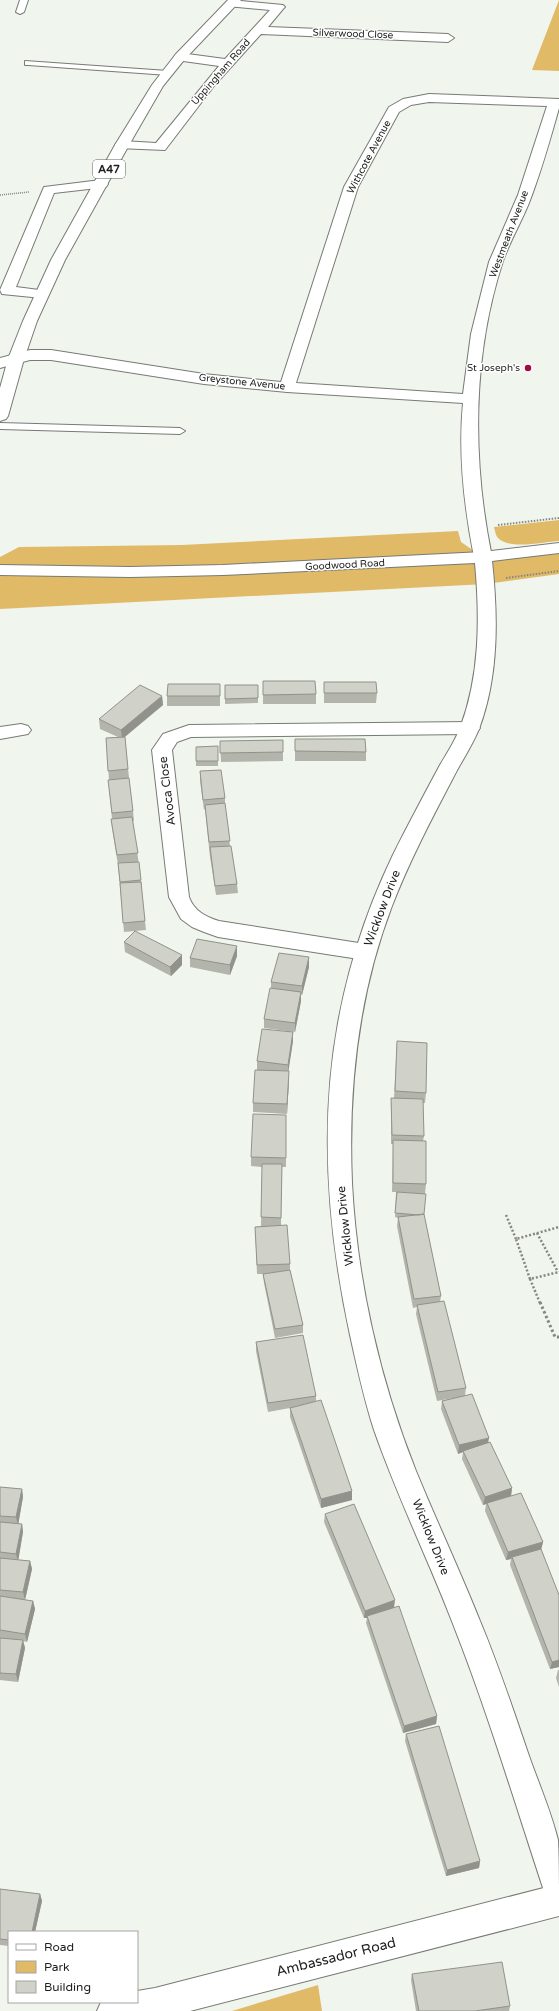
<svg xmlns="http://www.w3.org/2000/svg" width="559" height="2011" font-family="'Varela Round',sans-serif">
<rect width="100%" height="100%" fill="#f0f5ed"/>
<path fill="#e1ba67" d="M559,0V71L532,70Z
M559,520V541C544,542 509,550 498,538C496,536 495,531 494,527Z
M458,531L461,542L483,557L559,550V574L486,584L0,609V557L19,547L182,545Z
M318,1985L322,2011H232Z"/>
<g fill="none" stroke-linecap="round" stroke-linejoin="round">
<g stroke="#767b74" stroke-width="2">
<path id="service" d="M20,0H28L24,12L20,14L16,12Z
M25,61L168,71L172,73L168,75L28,65H25Z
M0,423L180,428L185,431L180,434L0,429Z"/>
</g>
<g stroke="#767b74" stroke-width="2">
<path id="minor" d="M231,0L283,5L285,7L283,9L268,27L448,34L454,38L448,42L261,34L214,86L165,150L117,148L115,145L117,142L122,141L156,143L219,66L176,60L174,57L176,54L180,53L225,59L270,10L227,6L225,4Z
M429,94L559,99V108C550,140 541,172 529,203C521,223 510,241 503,261C472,356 472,460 492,557L489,561L483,562L477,561L474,557C464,506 458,455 463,403L287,392L204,384L51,360H30L0,368V358L30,350H51L204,374L281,382L344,187L389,107L403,99ZM429,102L547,106L518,195L489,262L471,334L463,394L296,383L358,187L399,112L411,105Z
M101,180L106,181L108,184L106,187L54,193L16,287L47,291L49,294L47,297L42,298L2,294L0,290L44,187Z
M470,722L477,724L480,728L477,732L470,734L191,737L177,742L172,750L189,897C194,911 206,917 219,921L365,944L373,947L376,952L373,957L365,960L218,937L204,932L192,927L181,919L169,897L152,750L163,734L189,725Z
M21,724L28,726L31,730L28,734L0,739V727Z
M559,1884V1916L190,2011H97L101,2002H137V1991L155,1988Z"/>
</g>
<g stroke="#767b74" stroke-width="2">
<path id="tertiary" d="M559,543V553L492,561C498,616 499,676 479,729C472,746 461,762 453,778C431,820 409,862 392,906C358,995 348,1088 352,1183C357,1281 380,1381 416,1471C437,1522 460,1571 480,1621C498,1664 513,1709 528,1753C538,1782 551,1811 558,1840C559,1858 559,1885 559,1904L548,1899L543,1888C514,1800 487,1710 453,1624C428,1559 397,1496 374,1430C364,1399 357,1367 350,1335C328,1233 319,1127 338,1023C350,957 373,892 404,833C416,810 428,787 440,765C447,753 455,741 460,728C480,676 480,618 475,563L223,575L130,577L0,575V565L130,567L223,565L483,552Z"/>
</g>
<g stroke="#767b74" stroke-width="2">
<path id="trunk" d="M228,0H241L184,60L163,86L129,145L65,260L37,321L24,359L8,416L6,419L0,421V388L8,359L23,321L51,260L115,145L152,85L176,54Z"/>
</g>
<path stroke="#848782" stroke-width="1.5" stroke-dasharray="1 1" stroke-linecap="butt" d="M0,195L29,192"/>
<path stroke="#848782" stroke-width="2" stroke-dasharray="1.5 1.5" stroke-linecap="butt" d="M498,525L559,518
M506,578L559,571"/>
<path stroke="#848782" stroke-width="2.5" stroke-dasharray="2 2" stroke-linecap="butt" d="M506,1215L516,1239
M537,1233L558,1272
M530,1279L516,1239L559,1227
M540,1303L530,1279L559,1272"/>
<path stroke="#848782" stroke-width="3" stroke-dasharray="2.5 2.5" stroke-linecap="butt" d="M540,1302L555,1337H559"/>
<use href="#service" fill="#fff" fill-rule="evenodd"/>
<use href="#minor" fill="#fff" fill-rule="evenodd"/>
<use href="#tertiary" fill="#fff" fill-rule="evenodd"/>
<use href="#trunk" fill="#fff" fill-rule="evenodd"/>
</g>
<path fill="#b3b4ac" d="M263,681L316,694V704H263Z
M324,682L377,693L376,703H324Z
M225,685H258V703L225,704Z
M220,693V706H167V696Z
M162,696L163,705L125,737L129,778L133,811L134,821H133L141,880L142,885H141L146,930L124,932L118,865L112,828L111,819H112L109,789V780L106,738L118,737L100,729L99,719Z
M295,739L366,752V761H295Z
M283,740V761L221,762L220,741Z
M218,746V766H196V747Z
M200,771L225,798V808L230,846L237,884L238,893L216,895L210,857L205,809L204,810L200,781Z
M124,942L182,965L171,976L125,952Z
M237,956L230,975L190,967V958Z
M309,957V967L302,995H301V1001L295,1032L264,1028V1019L271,988V982Z
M293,1032V1041L288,1071L289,1080L287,1114L253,1112V1103L257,1070V1061Z
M397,1041L426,1093L425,1103H423L424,1136L423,1141L426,1184L425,1194L408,1193L424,1214L441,1296L440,1302L466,1388L465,1395L489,1438L488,1443L512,1488L511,1496L543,1542L541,1550L559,1667L550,1669L510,1565L511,1559L506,1560L485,1511L486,1504L483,1505L462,1459L463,1452L458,1454L441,1409L442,1401L453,1398L437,1401L416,1314L417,1307L413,1308L397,1226L398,1218L395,1217L396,1192H392L393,1144H391V1098H394Z
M286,1115V1167H282L281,1225L290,1264V1270L303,1325V1333L275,1338L264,1283L263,1274H257L255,1227L261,1226L262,1167L251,1166V1157Z
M256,1342L316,1396V1402L352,1491V1500L321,1508L290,1417V1408L268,1412L256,1351Z
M0,1487L22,1489L23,1497L18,1524H22L23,1532L18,1560L30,1561L32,1569L25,1600L18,1599L33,1601L35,1609L27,1642L23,1641L25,1648L18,1682L0,1680V1638L7,1639L0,1638Z
M325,1514L394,1608L437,1716L436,1724L403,1733L366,1623L367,1618H364L324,1522Z
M558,1670H559V1687L556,1678Z
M406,1734L480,1861L479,1868L446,1876L405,1741Z
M0,1889L40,1894L42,1901L35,1932H9V1946L0,1945Z
M412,1974L510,2006L509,2011H416L411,1980Z"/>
<path fill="#92928c" d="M162,696L163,705L122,739L121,730Z
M237,946V956L230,975V965Z
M182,955V965L171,976L170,967Z
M309,957V967L302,995V986Z
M301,992V1001L295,1032V1023Z
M293,1032V1041L288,1074V1065Z
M289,1071V1080L287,1114V1104Z
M489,1438L487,1446L463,1451V1452L458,1454L459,1445Z
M512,1488L511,1496L483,1505L485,1497Z
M22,1489L23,1497L18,1526L16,1517Z
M352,1491V1500L321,1508V1499Z
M22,1524L23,1532L18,1562L16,1554Z
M543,1542L541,1550L512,1557L511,1559L506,1560L508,1552Z
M30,1561L32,1569L25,1600L23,1592Z
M395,1600L394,1608L367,1616V1618H364L365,1611Z
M33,1601L35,1609L27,1642L25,1634Z
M23,1640L25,1648L18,1682L16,1674Z
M559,1660V1667L550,1669L552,1662Z
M437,1716L436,1724L403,1733L404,1726Z
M480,1861L479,1868L446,1876L447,1870Z
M40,1894L42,1901L35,1932H32Z"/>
<path fill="#d0d1c8" stroke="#92928c" d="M263,681H315L316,694L263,695Z
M324,682H376L377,693H324Z
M168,684H220V696H167Z
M140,685L162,696L121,730L99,719Z
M225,685H258V698L225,699Z
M125,737L128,769L108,771L106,738Z
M295,739H365L366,752L295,751Z
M283,740V752L220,753V741Z
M218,746V761H196V747Z
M221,770L225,798L203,800L200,771Z
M129,778L133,811L112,813L108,780Z
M225,803L230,841L209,842L205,805Z
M132,817L138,853L117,855L111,819Z
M231,846L237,884L215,886L210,847Z
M139,862L141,880L120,882L118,863Z
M141,882L145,921L123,923L120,883Z
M135,931L182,955L170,967L124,942Z
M197,939L237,946L230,965L190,958Z
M279,953L309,957L302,986L271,982Z
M270,988L301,992L295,1023L264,1019Z
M262,1029L293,1032L288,1065L257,1061Z
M397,1041L427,1043L426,1093L395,1091Z
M255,1070L289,1071L287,1104L253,1103Z
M391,1098L423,1099L424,1136L392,1135Z
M253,1114L286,1115V1158L251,1157Z
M393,1140L426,1141V1184L393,1183Z
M262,1164H282L281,1218L261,1217Z
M397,1192L426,1194L424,1214L419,1215L395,1213Z
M424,1214L441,1296L414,1299L398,1217Z
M287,1225L290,1264L257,1265L255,1227Z
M290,1270L303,1325L275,1329L263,1274Z
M444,1301L466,1388L438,1392L417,1305Z
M303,1335L316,1396L268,1403L256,1342Z
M472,1394L489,1438L459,1445L442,1401Z
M321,1400L352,1491L321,1499L290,1408Z
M490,1442L512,1488L485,1497L463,1451Z
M0,1487L22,1489L16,1517L0,1516Z
M521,1493L543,1542L508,1552L487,1503Z
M354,1504L395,1600L365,1611L325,1514Z
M0,1522L22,1524L16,1554L0,1552Z
M541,1549L559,1595V1660L552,1662L512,1557Z
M0,1558L30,1561L23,1592L0,1590Z
M0,1596L33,1601L25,1634L0,1630Z
M399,1606L437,1716L404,1726L367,1616Z
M0,1638L23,1640L16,1674L0,1673Z
M439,1726L480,1861L447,1870L406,1734Z
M0,1889L40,1894L32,1932H9V1940L0,1939Z
M502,1962L510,2006L475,2011H419L412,1974Z"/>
<circle fill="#a30945" stroke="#fff" stroke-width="1.5" cx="528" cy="368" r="4"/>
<g text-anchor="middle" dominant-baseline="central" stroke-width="3" stroke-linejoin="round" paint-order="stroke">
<g font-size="10" fill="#1c1e1b" stroke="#fff">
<text transform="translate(353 34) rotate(2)">Silverwood Close</text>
<text transform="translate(221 72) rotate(-49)">Uppingham Road</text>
<text transform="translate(369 157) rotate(-62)">Withcote Avenue</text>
<text transform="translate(509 234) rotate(-69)">Westmeath Avenue</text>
<text transform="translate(242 382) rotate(6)">Greystone Avenue</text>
<text transform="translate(345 565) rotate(-3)">Goodwood Road</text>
</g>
<g font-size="10" fill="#1c1e1b" stroke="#fff" text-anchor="end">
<text x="520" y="368">St Joseph's</text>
</g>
<rect fill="#fff" stroke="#60625f" stroke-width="1" x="93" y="160" width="32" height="18" rx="3"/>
<g font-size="11" font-weight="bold" fill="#1c1e1b">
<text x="109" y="169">A47</text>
</g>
<g font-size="12" fill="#1c1e1b" stroke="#fff">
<text transform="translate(167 791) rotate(-97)">Avoca Close</text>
<text transform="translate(382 908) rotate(-69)">Wicklow Drive</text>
<text transform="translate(345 1226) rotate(-96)">Wicklow Drive</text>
<text transform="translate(431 1537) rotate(68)">Wicklow Drive</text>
</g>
<g font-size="14" fill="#1c1e1b" stroke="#fff">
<text transform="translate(336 1957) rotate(-14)">Ambassador Road</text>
</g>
</g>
<rect x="8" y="1931" width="130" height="72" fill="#ffffff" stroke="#a4a5a4"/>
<rect x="16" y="1944" width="20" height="6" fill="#ffffff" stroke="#a4a5a4"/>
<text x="44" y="1951" font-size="12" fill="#1c1e1b">Road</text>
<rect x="16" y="1961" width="20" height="12" fill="#e1ba67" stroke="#a4a5a4"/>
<text x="44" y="1971" font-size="12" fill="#1c1e1b">Park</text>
<rect x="16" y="1981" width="20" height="12" fill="#d0d1c8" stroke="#a4a5a4"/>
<text x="44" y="1991" font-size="12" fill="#1c1e1b">Building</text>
</svg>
